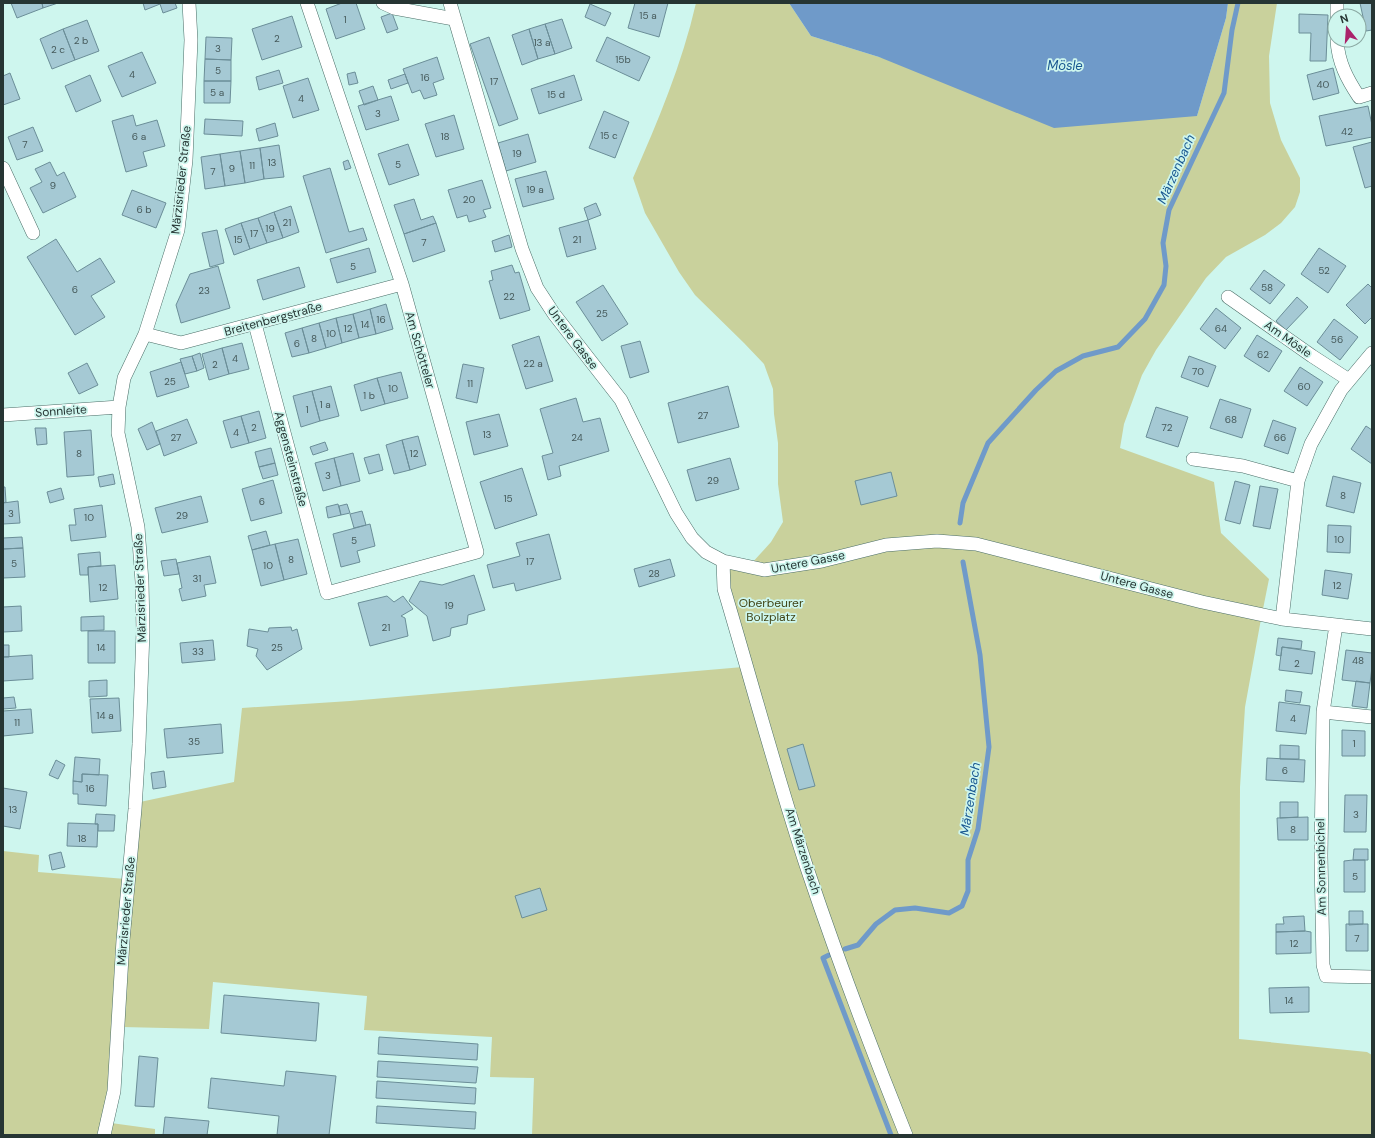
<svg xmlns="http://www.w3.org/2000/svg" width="1375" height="1138" font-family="'DM Sans',sans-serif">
<rect width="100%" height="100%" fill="#cef6ee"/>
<path fill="#c9d19c" d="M696,3H789L811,36L879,57L1197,116L1226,18L1228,3H1277L1269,56L1270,103L1281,140L1300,178V192L1295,207L1281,223L1265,235L1226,257L1206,278L1156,350L1142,375L1124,424L1120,448L1214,482L1221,533L1269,579L1263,609L1200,597L976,538L765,567L751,564L771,542L783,522L778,484V443L774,414L773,389L764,364L744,343L695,295L679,272L645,213L633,178C658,121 682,64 696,3Z
M937,545L972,548L1261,619L1245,707L1240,787L1239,1039L1367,1052L1372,1055V1135H908L800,833L728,588L727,566L741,569L886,548Z
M743,667L902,1135H532L534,1078L490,1077L492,1037L364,1030L367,996L213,982L209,1029L122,1027L140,802L234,782L242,708L350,701Z
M3,851L39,855L38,872L126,879L110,1092L100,1135H3Z
M111,1123L155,1129V1135H108Z"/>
<path fill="#6f9ac9" d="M789,3H1228L1226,18L1197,116L1054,128L879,57L811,36Z"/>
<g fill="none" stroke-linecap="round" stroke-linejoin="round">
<path stroke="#6f9ac9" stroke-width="5" d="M960,523L963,503L988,443L1036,390L1056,371L1083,356L1118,347L1145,319L1164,285L1166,266L1163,243L1169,210L1224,93L1232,30L1238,3
M845,949L858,945L876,924L895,910L915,908L949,913L962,906L968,891V860L978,829L989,747L980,655L963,562
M829,955L823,958L891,1135"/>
</g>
<path fill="#a5c9d4" stroke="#6b8e98" d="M11,3H42L43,8L17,18Z
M42,3H58L43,8Z
M143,3H175L177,8L163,13L160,4L145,10Z
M342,3H356L365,29L336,39L326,9Z
M635,3H668L659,37L628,28Z
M1360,3H1372V30L1366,31Z
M590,4L611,13L605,26L585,17Z
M392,13L398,29L387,33L381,17Z
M1299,14L1328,15L1326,61H1310L1311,33H1299Z
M292,16L302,47L262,60L252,29Z
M562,19L572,48L555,54L545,24Z
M87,20L99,51L75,60L63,29Z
M545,24L555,54L538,59L529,29Z
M63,29L75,60L52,69L40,39Z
M529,29L538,59L522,65L512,35Z
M206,37L232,38L231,60L205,59Z
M489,37L518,119L499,126L470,44Z
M607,37L650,57L639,81L596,61Z
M142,52L156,83L122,97L108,66Z
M437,57L444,79L433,83L437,95L424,99L420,90L412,93L403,69Z
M205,59L231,60V81H204Z
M1333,68L1339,93L1313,100L1307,75Z
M279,70L283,83L259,90L256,77Z
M355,72L358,83L349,85L347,74Z
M10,73L20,99L3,105V76Z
M405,74L408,83L391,89L388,80Z
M90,75L101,101L76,112L65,86Z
M574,75L582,100L539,114L531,89Z
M308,78L319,110L293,118L283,86Z
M204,81H231L230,103H204Z
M373,86L378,100L364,105L359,91Z
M391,96L399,120L366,130L358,106Z
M1368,106L1372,125V137L1326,146L1319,116Z
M604,111L629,122L615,158L589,148Z
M133,115L136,126L157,120L165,146L143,152L147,166L126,172L112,121Z
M454,115L464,149L436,157L425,124Z
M205,119L243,121L242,136L204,134Z
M275,123L278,136L259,141L256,129Z
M33,127L43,151L17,160L8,137Z
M528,134L536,162L506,171L498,143Z
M1372,142V186L1365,188L1353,147Z
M408,144L419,175L389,185L378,154Z
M279,145L284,177L264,179L260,148Z
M260,148L264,179L245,183L240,151Z
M240,151L245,183L225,186L220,154Z
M220,154L225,186L205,189L201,157Z
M348,160L351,168L345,170L343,162Z
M50,162L57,176L64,172L76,197L43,213L30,188L42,182L35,169Z
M330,168L349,232L363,228L367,240L326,253L303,176Z
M546,171L554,199L523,207L515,179Z
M482,180L491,208L483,210L486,217L469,222L467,215L457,218L448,190Z
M132,190L166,203L156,228L122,215Z
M414,199L421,220L433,216L436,223L404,234L394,205Z
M596,203L601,215L588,220L584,208Z
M291,206L299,232L283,238L274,212Z
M274,212L283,238L267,243L258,218Z
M258,218L267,243L250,249L241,223Z
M588,220L596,249L567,257L559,228Z
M241,223L250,249L234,255L225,229Z
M436,223L445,251L413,262L404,234Z
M217,230L224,263L210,267L202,233Z
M509,235L512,247L495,252L492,241Z
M56,239L77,272L100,258L115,282L91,296L105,317L75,335L27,257Z
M369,248L376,272L337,283L330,259Z
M1319,248L1346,266L1328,293L1301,274Z
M512,265L515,273L519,272L530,310L500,319L489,281L493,280L491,271Z
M218,266L230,308L181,323L176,305L190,274Z
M299,267L305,287L263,300L257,280Z
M1264,270L1285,285L1270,304L1250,289Z
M1368,284L1372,288V317L1365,324L1346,305Z
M603,285L628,324L602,341L576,302Z
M1297,297L1308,307L1286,330L1276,321Z
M386,304L393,329L376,334L370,309Z
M1216,308L1241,328L1225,349L1200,329Z
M370,309L376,334L359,338L353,314Z
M353,314L359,338L342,343L336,318Z
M336,318L342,343L326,348L319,323Z
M1334,319L1358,337L1340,360L1317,342Z
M319,323L326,348L309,353L302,328Z
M302,328L309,353L292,357L285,333Z
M1257,335L1282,351L1269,372L1244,356Z
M539,336L553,381L526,389L512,345Z
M640,341L649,372L630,378L621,346Z
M242,343L249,369L229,374L222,348Z
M222,348L229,374L209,380L202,354Z
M200,353L204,368L197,371L192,356Z
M192,356L197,371L185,374L180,359Z
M1189,356L1216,366L1208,387L1181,377Z
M181,362L189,387L157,397L150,372Z
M87,363L98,385L79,394L68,373Z
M463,364L484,368L477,403L456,398Z
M1300,367L1323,382L1307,406L1284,391Z
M401,372L408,398L385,404L377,378Z
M377,378L385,404L361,411L354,385Z
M331,386L339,416L320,421L312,391Z
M728,386L739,427L678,443L668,403Z
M312,391L320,421L301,427L293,396Z
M576,398L583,422L600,418L609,451L559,466L561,476L548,480L542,456L553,453L540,409Z
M1220,399L1251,409L1242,438L1210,428Z
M1156,407L1188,417L1178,447L1146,437Z
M259,411L266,438L249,443L241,416Z
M499,414L508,446L474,455L466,422Z
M241,416L249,443L231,448L223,421Z
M187,419L197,443L164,456L156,431Z
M1273,420L1296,428L1288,454L1264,446Z
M152,422L160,444L147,450L138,429Z
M1366,426L1372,430V464L1351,449Z
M35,428H46L47,444L37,445Z
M91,430L94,475L67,477L64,432Z
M418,436L426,465L410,470L402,440Z
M402,440L410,470L394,474L386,445Z
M325,442L328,450L313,455L310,447Z
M271,448L275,463L259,467L255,452Z
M353,453L360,481L341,486L334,458Z
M379,454L383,470L369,474L364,458Z
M334,458L341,486L323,491L315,463Z
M730,458L739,489L696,501L687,470Z
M275,463L278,475L263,479L259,467Z
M522,468L537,515L495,529L480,482Z
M891,472L897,496L861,505L855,481Z
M113,474L115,484L100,487L98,477Z
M1333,476L1361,483L1354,513L1326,506Z
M273,480L282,513L251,521L242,489Z
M1235,481L1250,485L1240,524L1225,520Z
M1260,486L1278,489L1270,529L1253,526Z
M3,487H5L6,502L3,503Z
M61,488L64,499L50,503L47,492Z
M201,496L208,522L162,533L155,508Z
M18,501L20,523L3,524V503Z
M338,504L341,515L328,518L326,507Z
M347,504L350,513L341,515L339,506Z
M102,505L106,537L71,541L69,525H76L74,509Z
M362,511L366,525L354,528L350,514Z
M370,524L375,546L357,551L360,562L341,567L333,534Z
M1328,525L1351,526L1350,553L1327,552Z
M266,531L270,545L252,550L248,536Z
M549,534L561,579L516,591L514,583L493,588L487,565L520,556L516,543Z
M22,537L23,548L3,549V538Z
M298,539L307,574L284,580L275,544Z
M275,544L284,580L261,586L252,550Z
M23,548L25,577L3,578V549Z
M100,552L101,566L88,567V575H80L78,554Z
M210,556L216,583L204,585L206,596L182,601L179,589L182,588L177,563Z
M176,559L179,574L164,576L161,561Z
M670,559L675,576L639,587L634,569Z
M115,565L118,599L90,602L88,567Z
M1325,570L1352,574L1348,599L1322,595Z
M474,575L485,610L468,615L467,624L451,628L450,636L433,641L427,616L409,601L420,581L442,585Z
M387,596L394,602L403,596L413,609L401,616L405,618L408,636L370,646L358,603Z
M21,606L22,631L3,632V607Z
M104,616V630L81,631V617Z
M291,627L292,631L297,629L302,649L267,670L256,656L258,649L247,646L249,629L268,632L269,628Z
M88,631H115V663H88Z
M1278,638L1302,641L1301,649L1282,647L1281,656L1276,655Z
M213,640L215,660L182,663L180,643Z
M3,645H9V657H3Z
M1282,647L1315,652L1312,674L1279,670Z
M1346,650L1372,653V667L1370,683L1342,680Z
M32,655L33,679L3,681V657Z
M107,680V696L89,697V681Z
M1356,681L1370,683L1367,708L1352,706Z
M1286,690L1302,692L1300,703L1285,701Z
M14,697L16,708L3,709V698Z
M119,698L121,731L92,733L90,699Z
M1279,702L1310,706L1306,734L1276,731Z
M31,709L33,733L3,736V711Z
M221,724L223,753L167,758L164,729Z
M1342,730L1365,731V756H1342Z
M803,744L815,786L799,790L787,749Z
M1280,745L1299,746V759H1280Z
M75,757L100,759L99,775L82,774V782L73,781Z
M1267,758L1305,760L1304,782L1266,780Z
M56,760L65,765L58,779L49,775Z
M164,771L166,787L153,789L151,773Z
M82,774L108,775L106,806L78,804V794H73V781L82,782Z
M3,788L27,792L20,829L3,826Z
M1345,795H1367L1366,832H1344Z
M1280,802H1298V817L1280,818Z
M96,814L115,815L114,831H98V824H95Z
M1308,817V840H1278L1277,818Z
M68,823L98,824L97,847L67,846Z
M1354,849H1368V860H1353Z
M61,852L65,867L52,870L49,855Z
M1353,860H1365V892H1344V861Z
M540,888L547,910L522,918L515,896Z
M1349,911H1363V924L1349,925Z
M1304,916L1305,931L1276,932V924H1284L1283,917Z
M1346,924H1368V951H1346Z
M1305,931L1311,932V953L1276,954V932Z
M1309,987V1012L1270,1013L1269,988Z
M224,995L319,1003L316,1041L221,1033Z
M379,1037L478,1044L477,1060L378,1054Z
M139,1056L158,1058L154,1107L135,1106Z
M378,1061L478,1067L476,1083L377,1077Z
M286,1071L336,1076L329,1135H277L279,1116L208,1108L211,1078L284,1086Z
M377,1081L476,1088L475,1104L376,1098Z
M377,1106L476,1112L475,1129L376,1123Z
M165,1117L209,1121L207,1135H163Z"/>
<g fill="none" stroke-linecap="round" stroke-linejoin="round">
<g stroke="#4b6e68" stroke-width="14">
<path id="minor" d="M383,3L394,8L454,19
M450,3L522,249L537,288L554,314L621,400L676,513L692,538L706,552L723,561L764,570L822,561L886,545L937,541L976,544L1202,602L1282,619L1372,629
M1337,3V16
M1337,40C1338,62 1347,79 1359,97L1372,93
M3,168L33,233
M1228,297L1312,356L1349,380
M255,324L327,593L477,552L402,284L307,3
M145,334L181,343L402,284
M3,415L119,407
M1193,459L1243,466L1298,481
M723,561L724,589C752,683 777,778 808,871C838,960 871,1048 906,1135
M1282,619L1298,481L1311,444L1341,390L1372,353
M1336,625L1323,712L1321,856L1323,965L1326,976L1372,977
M1323,712L1372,717
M104,1135L114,1091L123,940L135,809L139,744L143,631L142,582L138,527L118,433L119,407L124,378L145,334L178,230L186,160L191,40L189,3"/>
</g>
<use href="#minor" stroke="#fff" stroke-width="13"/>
</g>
<g text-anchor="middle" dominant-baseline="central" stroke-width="3.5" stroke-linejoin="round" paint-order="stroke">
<g font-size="10" fill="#465a5b">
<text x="648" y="15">15 a</text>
<text x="345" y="19">1</text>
<text x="277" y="38">2</text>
<text x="81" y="40">2 b</text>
<text x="542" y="42">13 a</text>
<text x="218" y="48">3</text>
<text x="58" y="49">2 c</text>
<text x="623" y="59">15b</text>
<text x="218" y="70">5</text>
<text x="132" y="74">4</text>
<text x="425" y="77">16</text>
<text x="494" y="81">17</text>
<text x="1323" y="84">40</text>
<text x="217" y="92">5 a</text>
<text x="556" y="94">15 d</text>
<text x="301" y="98">4</text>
<text x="378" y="113">3</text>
<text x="1347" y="131">42</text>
<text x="609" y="135">15 c</text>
<text x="139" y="136">6 a</text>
<text x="445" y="136">18</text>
<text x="25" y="144">7</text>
<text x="517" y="153">19</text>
<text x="272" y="162">13</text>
<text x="398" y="164">5</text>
<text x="252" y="165">11</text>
<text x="232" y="168">9</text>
<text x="213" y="171">7</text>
<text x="53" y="185">9</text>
<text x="535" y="189">19 a</text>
<text x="469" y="199">20</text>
<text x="144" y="209">6 b</text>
<text x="287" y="222">21</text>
<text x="270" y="228">19</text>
<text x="254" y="233">17</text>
<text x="238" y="239">15</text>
<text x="577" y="239">21</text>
<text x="424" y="242">7</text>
<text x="353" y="266">5</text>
<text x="1324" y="270">52</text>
<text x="1267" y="287">58</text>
<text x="75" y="289">6</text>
<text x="204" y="290">23</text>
<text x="509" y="296">22</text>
<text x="602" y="313">25</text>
<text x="381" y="319">16</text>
<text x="365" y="324">14</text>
<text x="348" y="328">12</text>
<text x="1221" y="328">64</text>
<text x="331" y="333">10</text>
<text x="314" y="338">8</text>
<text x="1337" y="339">56</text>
<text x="297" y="343">6</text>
<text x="1263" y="354">62</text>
<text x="235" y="358">4</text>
<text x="533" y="363">22 a</text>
<text x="215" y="364">2</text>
<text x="1198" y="371">70</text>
<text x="170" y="381">25</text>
<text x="470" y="383">11</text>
<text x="1304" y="386">60</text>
<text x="393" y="388">10</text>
<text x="369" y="395">1 b</text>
<text x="325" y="404">1 a</text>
<text x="307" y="409">1</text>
<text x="703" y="415">27</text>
<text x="1231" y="419">68</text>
<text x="254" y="427">2</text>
<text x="1167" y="427">72</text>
<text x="236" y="432">4</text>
<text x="487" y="434">13</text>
<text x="176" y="437">27</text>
<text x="577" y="437">24</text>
<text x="1280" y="437">66</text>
<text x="79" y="453">8</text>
<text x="414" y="453">12</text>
<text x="328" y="475">3</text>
<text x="713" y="480">29</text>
<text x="1343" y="495">8</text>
<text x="508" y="498">15</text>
<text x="262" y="501">6</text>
<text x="11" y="513">3</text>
<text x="182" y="515">29</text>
<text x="89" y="517">10</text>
<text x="1339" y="539">10</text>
<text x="354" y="540">5</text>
<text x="291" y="559">8</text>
<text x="530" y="561">17</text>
<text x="14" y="563">5</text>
<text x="268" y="565">10</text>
<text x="654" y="573">28</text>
<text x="197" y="578">31</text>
<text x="1337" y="585">12</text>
<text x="103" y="587">12</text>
<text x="449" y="605">19</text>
<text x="386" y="627">21</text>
<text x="101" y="647">14</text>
<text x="277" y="647">25</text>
<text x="198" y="651">33</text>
<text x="1358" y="660">48</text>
<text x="1297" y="663">2</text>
<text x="105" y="715">14 a</text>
<text x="1293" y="718">4</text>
<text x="17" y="722">11</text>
<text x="194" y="741">35</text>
<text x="1354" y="743">1</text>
<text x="1285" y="770">6</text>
<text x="90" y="788">16</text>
<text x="13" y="809">13</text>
<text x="1356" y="814">3</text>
<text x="1293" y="829">8</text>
<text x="82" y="838">18</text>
<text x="1355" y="876">5</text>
<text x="1357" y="938">7</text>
<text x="1294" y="943">12</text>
<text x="1289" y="1000">14</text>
</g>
<g font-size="12" fill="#263533" stroke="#cef6ee">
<text transform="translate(181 180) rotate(-84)">Märzisrieder Straße</text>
<text transform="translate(273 319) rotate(-15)">Breitenbergstraße</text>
<text transform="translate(573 338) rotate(53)">Untere Gasse</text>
<text transform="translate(1288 339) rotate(35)">Am Mösle</text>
<text transform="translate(420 350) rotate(74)">Am Schötteler</text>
<text transform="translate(61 411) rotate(-4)">Sonnleite</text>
<text transform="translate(291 459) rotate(75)">Aggensteinstraße</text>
<text transform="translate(808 562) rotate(-11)">Untere Gasse</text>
<text transform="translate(1137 585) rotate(15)">Untere Gasse</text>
<text transform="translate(140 588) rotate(-92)">Märzisrieder Straße</text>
<text transform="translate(803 851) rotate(72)">Am Märzenbach</text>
<text transform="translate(1321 867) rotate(-91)">Am Sonnenbichel</text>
<text transform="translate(126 911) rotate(-85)">Märzisrieder Straße</text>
</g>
<g font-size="12" fill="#3f4314" stroke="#cef6ee">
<text x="771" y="603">Oberbeurer<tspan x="771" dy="14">Bolzplatz</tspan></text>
</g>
<g font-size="13" font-style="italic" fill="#185690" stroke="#cef6ee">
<text x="1065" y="65">Mösle</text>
<text transform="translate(1176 169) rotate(-66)">Märzenbach</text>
<text transform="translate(970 799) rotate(-81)">Märzenbach</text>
</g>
</g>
<rect width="1375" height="1138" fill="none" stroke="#263533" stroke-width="8"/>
<g transform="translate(1347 28) rotate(343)"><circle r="19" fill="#cef6ee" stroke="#8ba9a3"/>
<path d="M0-3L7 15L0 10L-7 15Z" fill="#aa236b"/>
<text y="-6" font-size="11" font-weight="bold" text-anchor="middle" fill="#263533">N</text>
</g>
</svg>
